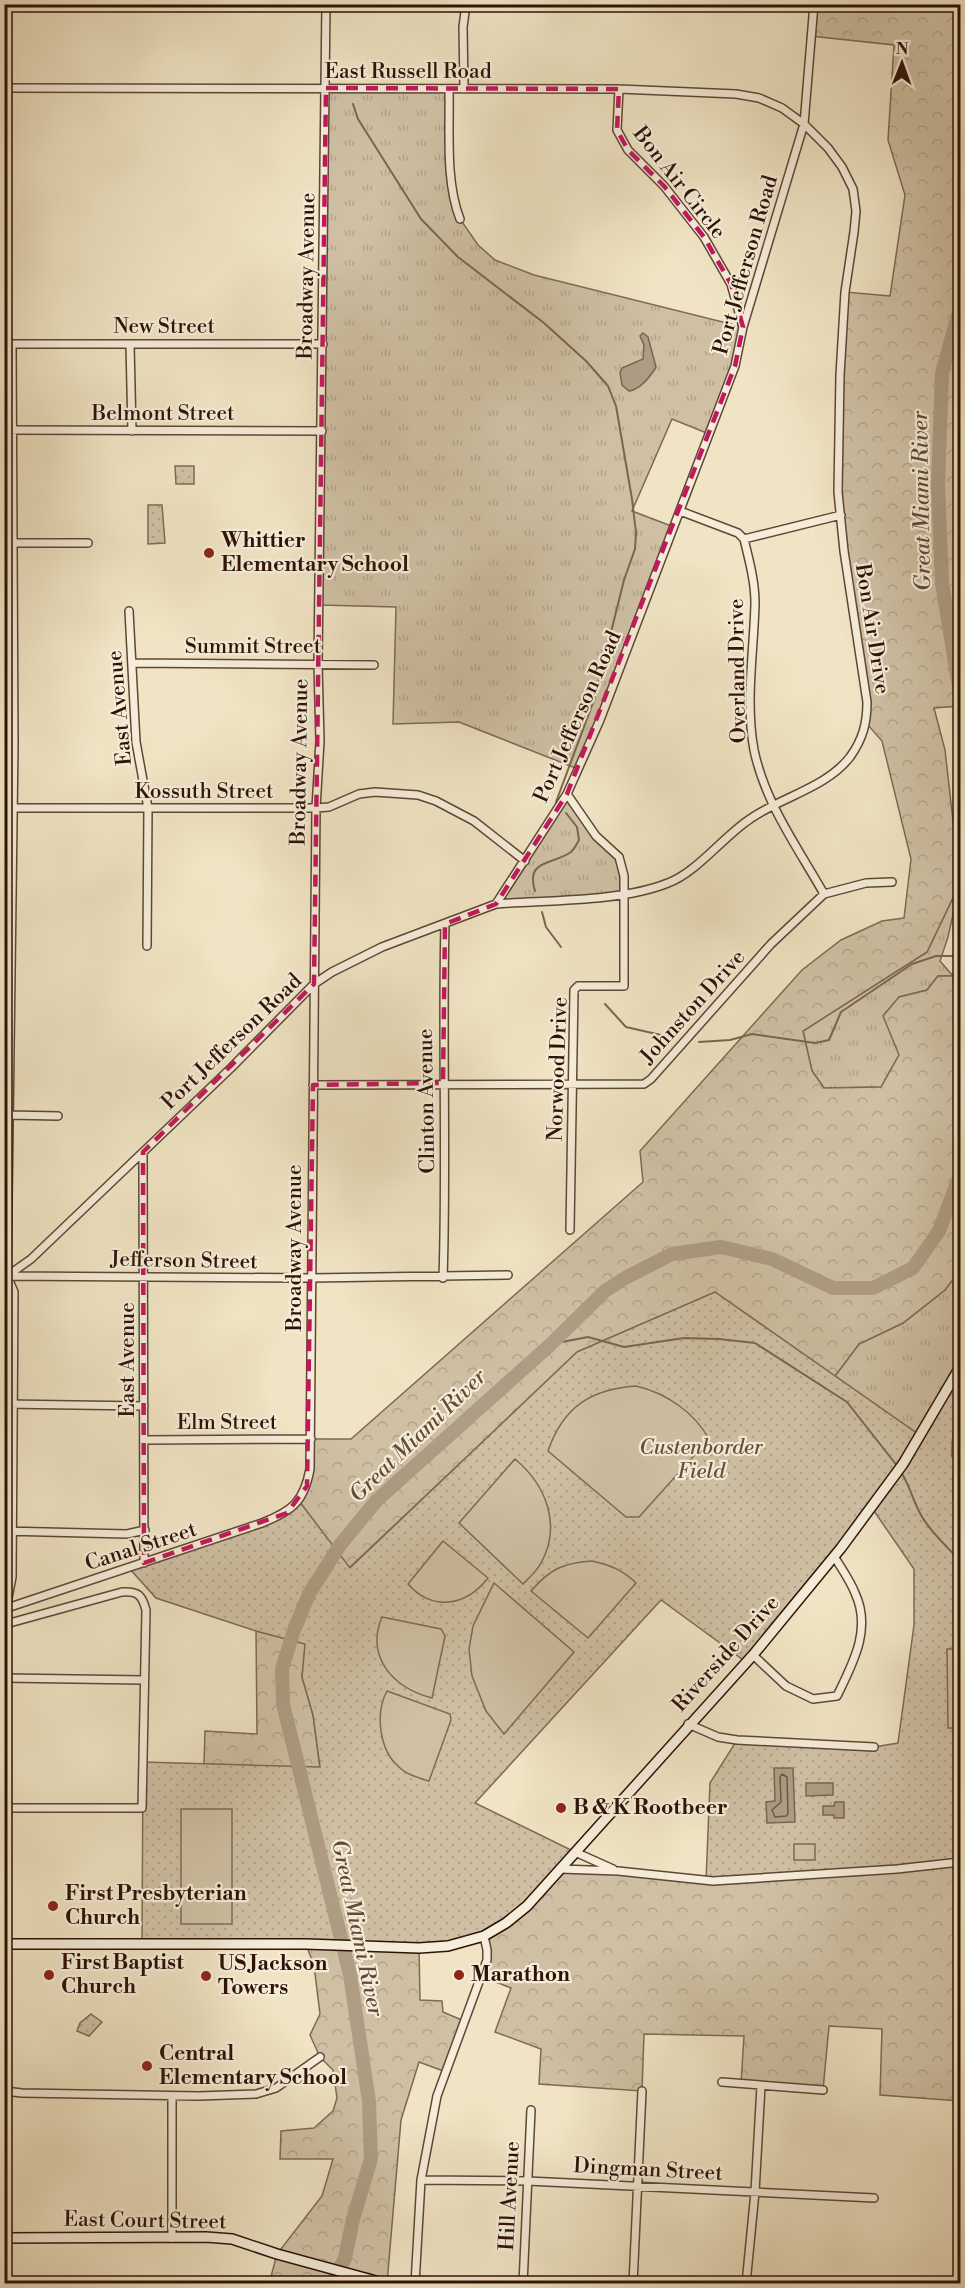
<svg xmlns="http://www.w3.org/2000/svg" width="965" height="2288" font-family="'Libre Bodoni',serif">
<defs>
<pattern id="grass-tufts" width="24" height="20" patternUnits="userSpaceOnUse" patternTransform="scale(1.5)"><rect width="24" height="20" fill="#cfc0a4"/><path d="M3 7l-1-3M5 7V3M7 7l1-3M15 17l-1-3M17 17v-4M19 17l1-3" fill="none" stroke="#b2a48c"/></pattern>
<pattern id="forest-crowns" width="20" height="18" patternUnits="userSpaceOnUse" patternTransform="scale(1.5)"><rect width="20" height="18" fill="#cfc0a4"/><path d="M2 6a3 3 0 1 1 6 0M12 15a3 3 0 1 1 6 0" fill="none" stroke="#b2a48c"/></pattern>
<pattern id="park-dots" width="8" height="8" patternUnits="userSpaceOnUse" patternTransform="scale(1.5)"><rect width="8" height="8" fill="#cfc0a4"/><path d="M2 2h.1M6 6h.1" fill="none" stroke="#b2a48c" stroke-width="1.8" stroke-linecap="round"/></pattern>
</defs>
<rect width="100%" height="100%" fill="#f0e4c4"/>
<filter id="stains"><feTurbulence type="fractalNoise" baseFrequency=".00333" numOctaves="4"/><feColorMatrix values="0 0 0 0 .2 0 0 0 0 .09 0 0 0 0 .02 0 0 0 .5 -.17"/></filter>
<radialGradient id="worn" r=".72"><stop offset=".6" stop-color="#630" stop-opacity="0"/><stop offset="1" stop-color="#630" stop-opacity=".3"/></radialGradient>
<path fill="url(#grass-tufts)" stroke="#7f6956" stroke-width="1.5" d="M326,88L449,89L451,183L460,219L478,245L495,260L534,275L743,327L735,366L709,434L672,419L632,511L674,527L578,769L459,722L393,724L396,607L320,605Z
M567,794L596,836L619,857L625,894L496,904Z
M960,883L948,937L940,961L953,976H938L927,990L899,997V1055L881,1087L824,1088L812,1071L803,1031L927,952Z
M960,1270V1367L921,1436L835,1376L859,1344L903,1323L945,1290Z
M7,1276L14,1292L12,1577L4,1599V1284Z"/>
<path fill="url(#forest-crowns)" stroke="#7f6956" stroke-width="1.5" d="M814,5H960V706L934,708L945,750L960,883L927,952L803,1031L812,1071L824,1088L881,1087L899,1055L883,1016L899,997L927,990L938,976H953L960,1085V1270L945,1290L903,1323L859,1344L835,1376L715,1292L578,1352L349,1568L299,1501L307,1486L311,1439H351L643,1182L640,1151L802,970L841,940L882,921L904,918L911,859L882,741L867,724L838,492L845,292L890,296L905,195L888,140L894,45L811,36Z
M256,1631L306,1644L302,1677L313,1715L320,1768L204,1764L205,1731L257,1734Z
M960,1862V1990L958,2045H960V2101L880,2095L882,2029L829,2026L823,2090L741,2084L744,2036L644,2034L642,2091L539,2084L541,2049L495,2032L511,1988L481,1976L487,1959L484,1936L560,1869L706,1881Z
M306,1944L419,1948L420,2000L442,2001L443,2012L464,2021L446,2072L419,2062L401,2120L387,2283L360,2278V2283L269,2284L277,2254L322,2196L333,2159H280L281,2131L314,2128L333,2111L337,2098L333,2070L320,2057L310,2035L320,2014L314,1966Z"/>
<path fill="url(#park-dots)" stroke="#7f6956" stroke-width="1.5" d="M175,466H194V484H176Z
M148,505H162L165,543L148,544Z
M715,1292L921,1436L960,1367V1862L706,1881L710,1783L737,1740L874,1747L898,1743L914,1625V1569L872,1508L746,1662L661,1600L475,1803L575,1852L506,1923L448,1946L142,1944L143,1762L320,1767L313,1715L302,1677L305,1644L256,1631L156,1598L129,1568L262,1523L299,1501L350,1568L577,1352Z
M91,2014L102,2022L89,2036L77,2031L80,2023Z"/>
<path fill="#cfc0a4" stroke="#7f6956" stroke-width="1.5" d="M636,1386C666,1393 694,1412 709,1439L639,1517H626L548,1451C563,1407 591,1389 636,1386Z
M960,1412V1457H952C951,1440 953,1427 960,1412Z
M515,1459C546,1485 562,1525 541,1563C537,1571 529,1578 523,1584L459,1523Z
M953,1475H960V1519L953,1499Z
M443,1541L488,1578C466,1606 433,1612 408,1584Z
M592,1561C610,1565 623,1570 636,1583L588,1638L531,1591C550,1569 563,1563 592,1561Z
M494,1583L574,1652L504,1734L486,1711L472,1676L469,1649L473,1626Z
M382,1617L441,1629L445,1636L432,1698C394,1688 365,1658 382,1617Z
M947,1649H960V1728H948Z
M387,1691L450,1714L451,1720L429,1781C419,1778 407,1775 399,1767C379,1750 375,1713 387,1691Z
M181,1809H232V1924H181Z
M794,1844H815V1860H794Z"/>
<path fill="#ae9d84" stroke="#7b6552" stroke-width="1.5" d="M643,333L648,337L656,367C650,377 640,389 629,391L622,385L620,373L622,368L643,359L644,345L640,336Z
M774,1768H793L795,1822L767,1823L766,1802L775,1801Z
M806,1783H833V1795L806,1796Z
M835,1802H844V1818H834V1815H823V1806H834Z"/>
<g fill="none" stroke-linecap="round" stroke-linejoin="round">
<path stroke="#6e5846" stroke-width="1.5" d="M782,1774L787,1777L788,1814L786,1816L775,1817L772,1810L781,1802L780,1777Z"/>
<path stroke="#7b6552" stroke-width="2" d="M353,104L358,119L421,219L458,257L544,323L586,361L608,386L616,406L632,499L636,533L635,549L624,580L594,700L556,802
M535,891C525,859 553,865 571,852C574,849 577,844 579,840L577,827L566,813
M542,912L546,927L561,947
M605,1004L626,1027L674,1038
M699,1042L730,1040L752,1034L815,1043L829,1040L841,1012L912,964L936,956H952L960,960
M551,1344L588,1337L624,1347L684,1338L719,1339L755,1343L847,1402L898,1467
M901,1472C910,1486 913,1501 921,1515C930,1532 947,1546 960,1561"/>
<path stroke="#ae9d84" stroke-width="14" d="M960,308L942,373L938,485L942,583L960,693
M332,2284L345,2258L353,2219L371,2159L369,2101L350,1975L283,1704L282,1669L294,1630L309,1594L340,1545L377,1500L551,1344L605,1291L625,1278L672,1254L721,1247L772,1259L833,1288H873L913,1268L939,1231L960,1175V1161"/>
<g stroke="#5f4636" stroke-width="10">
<path id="street" d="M4,88L619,89L736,94L759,98L782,108L804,124L828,148L842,167L853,189L856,211L854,232L845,292L840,375L838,492L844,551L867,702C867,723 863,739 850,757C826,788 781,797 750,819C724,836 696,873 668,883C621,902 547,900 496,904
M449,89C450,130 445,181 460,219
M464,89L463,27L466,4
M619,89L617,130L628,150L664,186L704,237L731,284L743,327
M4,344H323
M130,344L132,431
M4,430L322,431
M680,511L738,533L744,539L841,515
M744,539C749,560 755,581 755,603C754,651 745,701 754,750C765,803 798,848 824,894
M4,543H88
M129,611L136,742L148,808L147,946
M132,663L374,665
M567,794L596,836L619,857L624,876V986H578L574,990L570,1230
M4,808H316L329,807L359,794L375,792L418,795L436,801L474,821L525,861
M313,1085L644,1084L651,1079L771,944L824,894L866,883L892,882
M9,1115L58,1116
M143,1152L144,1563
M7,1276L31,1259L231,1068L314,984L332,972L382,947L496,904L567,794L600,720L735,366L743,327L804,124L814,4
M7,1276L311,1278L508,1275
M443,1278C447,1160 442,1042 445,924
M4,1284L7,1276L14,745L12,344
M4,1404L144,1406
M145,1440L311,1439
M4,1531L127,1534L145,1530
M4,1609L262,1523C292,1511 304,1502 310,1469L316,808L320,741L318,664L326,4
M4,1650L6,1608L12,1577L14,1292L7,1276
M753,1655L786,1686L813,1699L837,1696C853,1663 872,1629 855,1593C850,1580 841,1568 834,1556
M4,1678L144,1680
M688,1724L718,1737L737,1740L874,1747
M4,1808H142L146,1610C142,1595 138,1591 122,1592L6,1624
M575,1852L613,1869
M560,1869L618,1871L713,1881L897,1869L960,1862
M722,2082L823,2090
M4,2091L22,2093L199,2096L256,2094L276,2088L320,2057
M172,2096V2238
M421,2180L528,2181L874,2198
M415,2284L421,2180L437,2096L487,1960V1950L484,1936
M523,2284L531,2110
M633,2284L642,2091
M746,2284L755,2192L761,2086"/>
</g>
<g stroke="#2f1207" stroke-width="12">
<path id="secondary" d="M4,1944H306L419,1948L448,1946L484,1936L506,1923L527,1906L753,1655L841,1548L903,1464L960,1367
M4,2238L206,2237L232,2239L277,2254L387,2284"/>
</g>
<use href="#street" stroke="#f5edd9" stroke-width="7"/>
<use href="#secondary" stroke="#f5edd9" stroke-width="9"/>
</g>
<path fill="none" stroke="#c2185b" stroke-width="4.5" stroke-dasharray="12 8" stroke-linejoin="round" d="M326,88L619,89L617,130L628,150L664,186L704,237L731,284L743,327L735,366L567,794L496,904L445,924L443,1083L313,1085L307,1486L287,1513L144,1563L143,1152L314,984Z"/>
<g fill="#8f2418" stroke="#f5edd9" stroke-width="2">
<circle cx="209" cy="553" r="6"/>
<circle cx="561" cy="1808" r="6"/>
<circle cx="53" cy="1906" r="6"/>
<circle cx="49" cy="1975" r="6"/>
<circle cx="459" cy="1975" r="6"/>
<circle cx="206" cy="1976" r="6"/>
<circle cx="147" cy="2066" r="6"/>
</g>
<g text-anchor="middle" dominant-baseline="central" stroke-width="4.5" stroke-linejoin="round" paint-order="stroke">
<g font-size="21" fill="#2f1207" stroke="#f5edd9">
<text x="408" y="72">East Russell Road</text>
<text transform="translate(679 183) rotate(52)">Bon Air Circle</text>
<text transform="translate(746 265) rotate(-74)">Port Jefferson Road</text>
<text transform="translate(307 276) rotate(-89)">Broadway Avenue</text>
<text x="164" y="327">New Street</text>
<text x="163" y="414">Belmont Street</text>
<text transform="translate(872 629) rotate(81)">Bon Air Drive</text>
<text x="253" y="647">Summit Street</text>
<text transform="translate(738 671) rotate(-91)">Overland Drive</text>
<text transform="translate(120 708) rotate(-95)">East Avenue</text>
<text transform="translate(578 717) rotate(-66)">Port Jefferson Road</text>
<text transform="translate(300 762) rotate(-89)">Broadway Avenue</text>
<text x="204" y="792">Kossuth Street</text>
<text transform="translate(693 1007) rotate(-48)">Johnston Drive</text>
<text transform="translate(232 1042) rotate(-44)">Port Jefferson Road</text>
<text transform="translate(558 1069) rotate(-88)">Norwood Drive</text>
<text transform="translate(427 1101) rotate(-91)">Clinton Avenue</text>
<text transform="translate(295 1248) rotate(-90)">Broadway Avenue</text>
<text transform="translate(184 1261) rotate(1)">Jefferson Street</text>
<text transform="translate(128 1360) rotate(-90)">East Avenue</text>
<text x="227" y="1423">Elm Street</text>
<text transform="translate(141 1547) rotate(-18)">Canal Street</text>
<text transform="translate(726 1654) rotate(-48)">Riverside Drive</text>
<text transform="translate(648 2170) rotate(3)">Dingman Street</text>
<text transform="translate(510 2196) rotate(-87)">Hill Avenue</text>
<text transform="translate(145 2221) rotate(1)">East Court Street</text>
</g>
<g font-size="21" font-weight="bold" fill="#2f1207" stroke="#f5edd9" text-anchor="start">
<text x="221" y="541">Whittier<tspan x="221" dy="24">Elementary School</tspan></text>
<text x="573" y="1808">B &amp; K Rootbeer</text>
<text x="65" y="1894">First Presbyterian<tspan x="65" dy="24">Church</tspan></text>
<text x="61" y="1963">First Baptist<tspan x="61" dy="24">Church</tspan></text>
<text x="218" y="1964">US Jackson<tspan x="218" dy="24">Towers</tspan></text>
<text x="471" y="1975">Marathon</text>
<text x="159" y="2054">Central<tspan x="159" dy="24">Elementary School</tspan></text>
</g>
<g font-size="21" font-style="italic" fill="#674f3e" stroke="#f5edd9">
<text x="701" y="1448">Custenborder<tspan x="701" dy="24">Field</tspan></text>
</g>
<g font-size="22" font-style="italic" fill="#624a39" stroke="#f5edd9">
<text transform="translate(922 501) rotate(-91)">Great Miami River</text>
<text transform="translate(418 1436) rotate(-44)">Great Miami River</text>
<text transform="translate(357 1928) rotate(78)">Great Miami River</text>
</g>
</g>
<rect width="965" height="2288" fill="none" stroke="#f0e4c4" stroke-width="24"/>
<rect x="6" y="6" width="953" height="2276" fill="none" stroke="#2f1207" stroke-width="3"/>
<rect x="12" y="12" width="941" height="2264" fill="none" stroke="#2f1207" stroke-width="1.5"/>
<g transform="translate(902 63) rotate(1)" stroke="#f5edd9" stroke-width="4.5" paint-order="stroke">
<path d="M0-4.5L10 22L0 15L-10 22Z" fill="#2f1207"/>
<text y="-9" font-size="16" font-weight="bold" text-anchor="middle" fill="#2f1207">N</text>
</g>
<rect width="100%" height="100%" filter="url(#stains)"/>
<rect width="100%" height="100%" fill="url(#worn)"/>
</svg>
